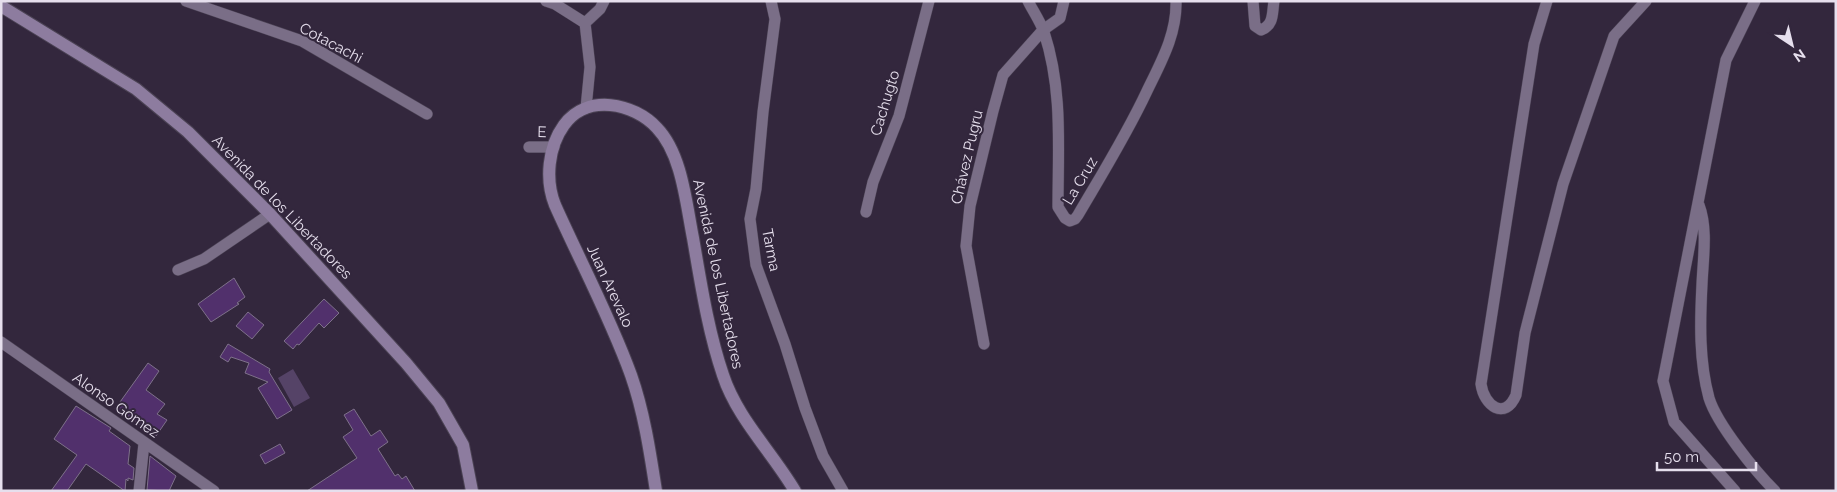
<svg xmlns="http://www.w3.org/2000/svg" width="1837" height="492" font-family="Raleway,sans-serif">
<rect width="100%" height="100%" fill="#33273d"/>
<path fill="#554367" d="M293,369L310,398L294,407L278,378Z"/>
<path fill="#51306c" stroke="#7e718a" d="M234,278L245,297L237,303L239,304L211,322L198,304Z
M324,299L339,313L324,328L319,323L299,345L297,344L293,349L284,341Z
M248,312L264,325L252,339L236,326Z
M228,344L270,369L269,372L292,410L277,419L258,388L268,382L245,373L249,363L231,357L228,362L220,357Z
M148,363L159,371L146,390L165,404L157,414L167,420L156,436L128,416L127,417L115,409Z
M76,406L111,428L109,431L130,446L128,464L134,468L133,480L128,478V481L126,479L125,491L86,464L67,491H51L77,455L54,439Z
M354,409L371,436L380,430L388,442L378,449L395,476L398,474L402,479L406,476L415,491H307L357,458L343,437L353,430L344,415Z
M280,444L285,453L265,464L260,455Z
M150,456L176,476L169,491L147,490Z"/>
<g fill="none" stroke-linecap="round" stroke-linejoin="round">
<g stroke="#4b4254" stroke-width="12">
<path id="street" d="M186,1L302,41L427,114
M546,1L555,4L585,23L590,67L586,108
M771,1L775,19L763,112L756,189L750,219L756,265L785,344L805,408L823,456L843,491
M1028,1C1033,11 1040,21 1044,32C1063,90 1058,147 1058,207L1065,218L1070,221L1075,219L1078,215C1102,174 1127,134 1147,91C1161,62 1177,34 1176,1
M1253,1L1255,26L1261,30C1274,25 1272,14 1274,1
M1547,1L1534,44L1481,384C1484,406 1505,421 1516,395L1525,333L1563,184L1614,36L1646,1
M585,23L600,9L604,1
M529,147H554
M1699,205C1708,229 1703,259 1702,284C1700,322 1699,361 1709,398C1717,424 1755,471 1775,491
M866,212L873,182L899,116L929,1
M178,270L204,259L270,214
M1,342L214,491
M984,344L966,246L970,206L993,111L1003,75L1043,30L1060,18L1064,1
M139,491L144,443
M1735,491L1674,422L1663,381L1726,60L1755,1"/>
</g>
<g stroke="#4b4254" stroke-width="14">
<path id="secondary" d="M1,6L136,89L188,132L270,214L406,363L439,403L463,445L472,491
M656,491C650,452 644,412 631,375C610,317 580,261 555,205C545,180 548,147 564,125C587,93 634,103 657,128C682,154 686,203 693,238C701,284 708,331 723,375C737,418 772,452 795,491"/>
</g>
<use href="#street" stroke="#7a6e87" stroke-width="11"/>
<use href="#secondary" stroke="#8d7c9f" stroke-width="12"/>
</g>
<g text-anchor="middle" dominant-baseline="central" stroke-width="4" stroke-linejoin="round" paint-order="stroke">
<g font-size="15" fill="#e6dfed" stroke="#33273d">
<text transform="translate(331 43) rotate(28)">Cotacachi</text>
<text transform="translate(885 103) rotate(-73)">Cachugto</text>
<text transform="translate(542 132) rotate(1)">E</text>
<text transform="translate(967 157) rotate(-77)">Chávez Pugru</text>
<text transform="translate(1080 181) rotate(-59)">La Cruz</text>
<text transform="translate(282 207) rotate(46)">Avenida de los Libertadores</text>
<text transform="translate(771 250) rotate(79)">Tarma</text>
<text transform="translate(718 274) rotate(78)">Avenida de los Libertadores</text>
<text transform="translate(610 286) rotate(65)">Juan Arevalo</text>
<text transform="translate(116 405) rotate(35)">Alonso Gómez</text>
</g>
</g>
<rect width="1837" height="492" fill="none" stroke="#e6dfed" stroke-width="5"/>
<g transform="translate(1792 45) rotate(145)" stroke="#33273d" stroke-width="4" paint-order="stroke">
<path d="M0-4L9 19L0 12L-9 19Z" fill="#e6dfed"/>
<text y="-8" font-size="14" font-weight="bold" text-anchor="middle" fill="#e6dfed">N</text>
</g>
<path d="M1657 462v8h99v-8" fill="none" stroke="#e6dfed" stroke-width="2.5"/>
<text x="1664" y="462" font-size="15" fill="#e6dfed" stroke="#33273d" stroke-width="4" paint-order="stroke">50 m</text>
</svg>
